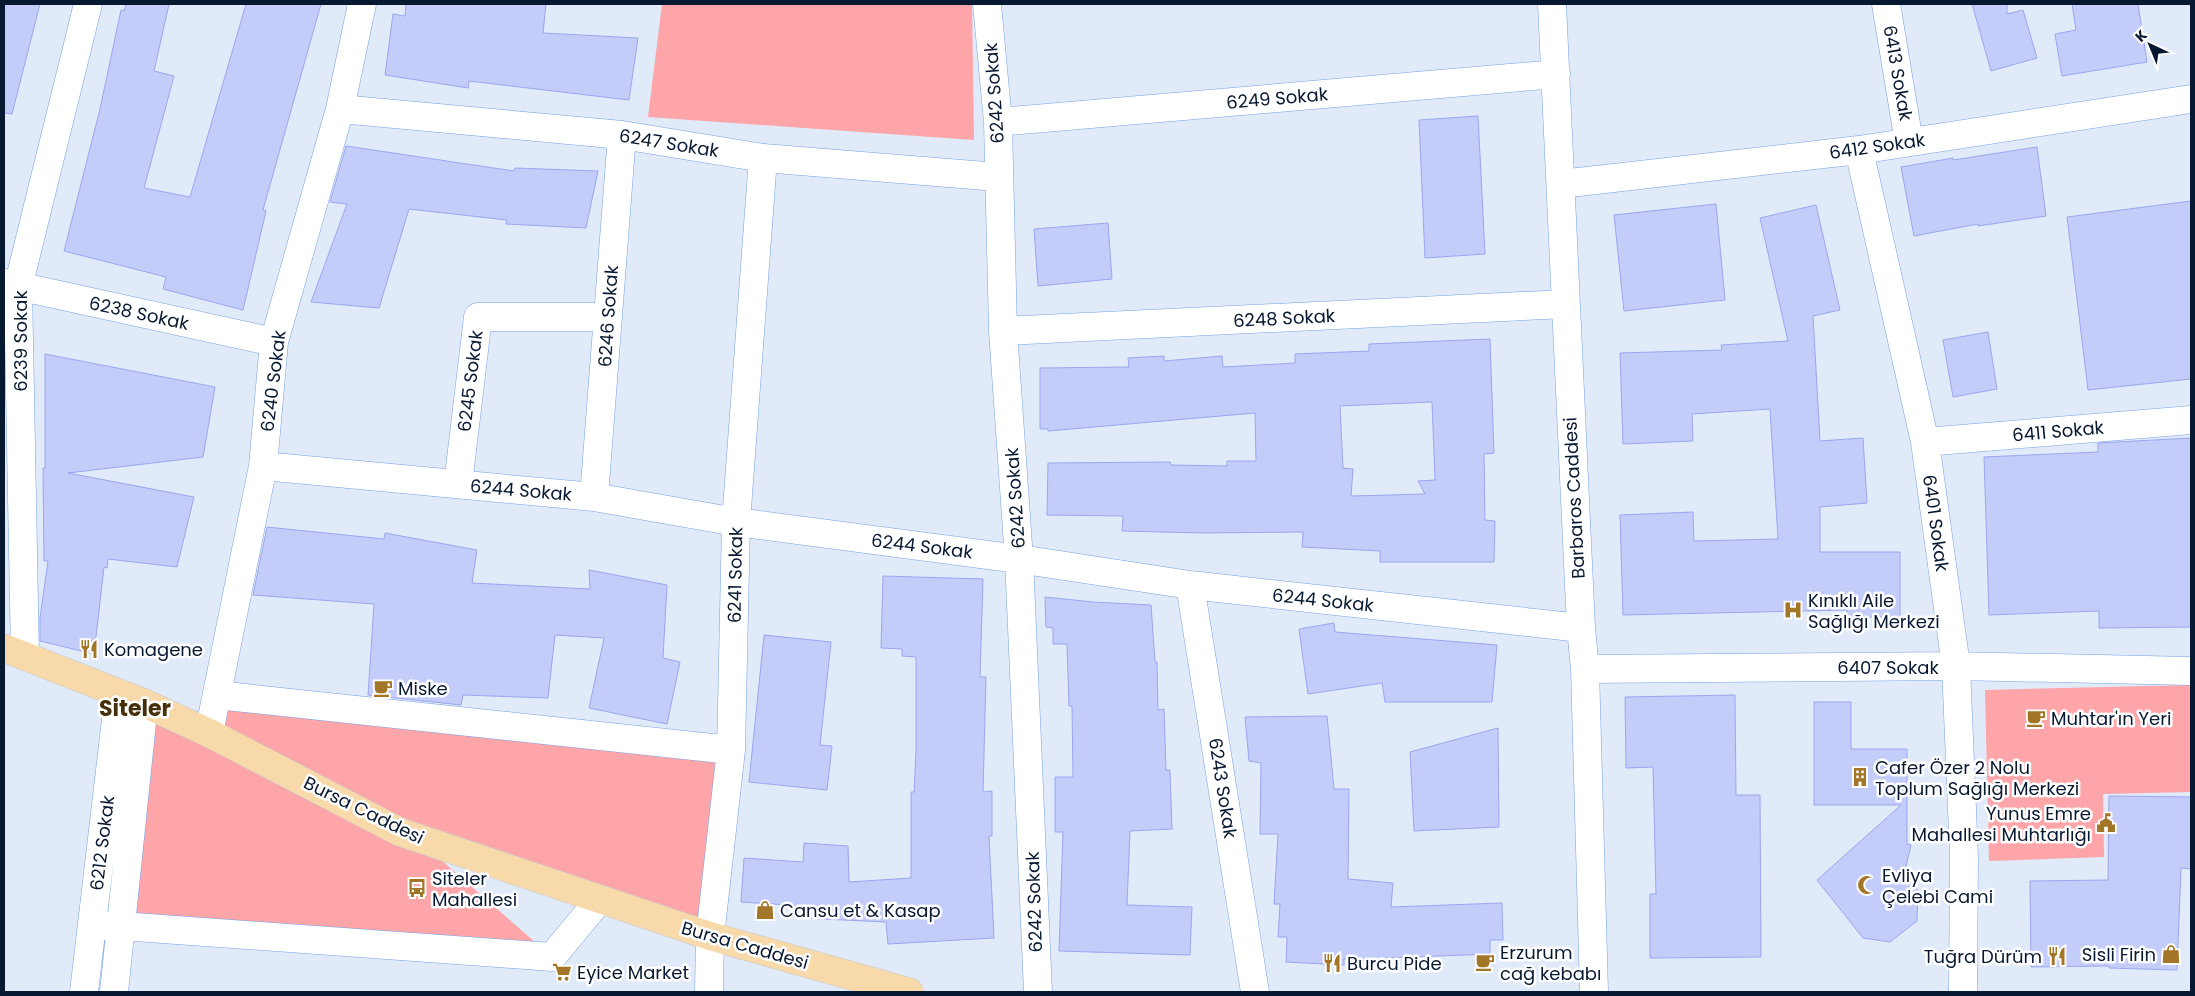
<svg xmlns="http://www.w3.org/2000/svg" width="2195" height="996" font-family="Poppins,sans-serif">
<rect width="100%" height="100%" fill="#e1eaf8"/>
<path fill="#fda5a8" d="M662,4H972L974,140L648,117Z
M2191,685V792L2103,794L2104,857L1989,861L1985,690Z
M217,695L731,750L710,936L416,838L552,957L121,926L144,703L209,733Z"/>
<path fill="#c4ccfa" stroke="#9ba6f0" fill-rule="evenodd" d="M4,4H40L12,114L4,113Z
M126,4H169L154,71L174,76L144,188L190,197L246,4H321L263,210L266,211L243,310L163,289L166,277L64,251L100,109L121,10L124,11Z
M406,4H546L543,33L638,38L629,100L469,81L468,88L385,75L393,14L405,16Z
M1972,4H2007V14L2023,10L2037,58L1991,71Z
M2072,4H2138L2147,62L2062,76L2055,34L2076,30Z
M1478,116L1485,254L1425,258L1419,120Z
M346,146L514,171L515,168L598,171L586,228L506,224L507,220L409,209L379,308L311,302L347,204L330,202Z
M2037,147L2046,216L1978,226V224L1914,236L1901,167L1953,158V160Z
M2191,201V379L2088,390L2067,217Z
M1716,204L1725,300L1624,311L1614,215Z
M1816,205L1840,310L1813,316L1820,441L1863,438L1867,503L1820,507V552H1900V617H1847V610L1623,615L1620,515L1693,512L1694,541L1778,539L1770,409L1692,414L1693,441L1623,444L1620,353L1722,350L1721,345L1788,341L1760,218Z
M1108,223L1112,279L1038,286L1034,229Z
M1988,332L1997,389L1953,397L1943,340Z
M1490,339L1494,453L1484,454L1485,520L1495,521L1494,562H1380V551L1302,547L1303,532L1204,533L1122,531L1123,516L1047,515L1048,463L1170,462L1171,465L1227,466V461H1256L1255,413L1048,431V429H1040V368L1129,367L1128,358L1164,356V361L1222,356L1223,367L1295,363V354L1369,351V344ZM1432,402L1435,480L1418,481L1425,494L1351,496L1353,469L1343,468L1340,406Z
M45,354L215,387L203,457L68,473L194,497L177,567L108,559L107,568L104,567L94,654L40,641V618L48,561H44L43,468H45Z
M2191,438V627L2099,628V611L1989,615L1984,457L2098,452V443Z
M267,527L384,539L385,533L477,550L472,583L590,589L589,570L667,585L663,658L680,662L667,724L589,708L604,638L555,635L548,698L463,695L461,705L368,695L374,604L253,595Z
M883,576L983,579L980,677H986L983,792L992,791V836H989L994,938L888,944L886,922L802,918L803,906L741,902L744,858L803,862L804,843L848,846L849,882L911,878V792H914L916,752V657L902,656V649L881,648Z
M1045,597L1093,602L1151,605L1155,662H1157L1158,710L1164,709L1166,770H1170L1172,829L1130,831L1127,905L1192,907L1190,955L1059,951L1063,832H1055V777H1073L1072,706H1069L1067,644H1053V628L1046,627Z
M1334,623L1335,632L1497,645L1492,702H1385L1382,683L1308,694L1299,629Z
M764,635L831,642L820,745L832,746L827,790L749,782Z
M1735,695L1736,795H1760L1761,957L1650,958V894H1656L1653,767L1626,768L1625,697Z
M1814,702H1851V749H1907V844L1911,845L1904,875L1918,890L1917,921L1890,942L1863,938L1817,880L1901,805H1814Z
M1327,716L1334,789H1349L1348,879L1393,883L1391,907L1502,903L1503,940H1490V954L1386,958L1385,963L1344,959V965L1286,962L1287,937H1278L1280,904H1274L1278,834H1260L1261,763L1249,761L1245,717Z
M1498,728L1499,827L1414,831L1410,752Z
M2109,796L2191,797V869L2181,868L2177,970L2109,968V966L2031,967L2030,881L2108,880Z"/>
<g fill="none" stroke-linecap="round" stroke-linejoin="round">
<g stroke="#75a2e3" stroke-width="29">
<path id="minor" d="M987,4L998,122L1003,331L1019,559L1038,992
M1552,4L1581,628L1585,669L1594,992
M1886,4L1909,142
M340,109L622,135L763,158L998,177
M998,122L1556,74
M1859,150L1925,442L1956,666L1964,857L1963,992
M1561,184L1859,150L2191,99
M4,283L274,342
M1003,331L1565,304
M1925,442L2191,420
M263,466L594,497L736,522L1019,559L1190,585L1581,628
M458,484L478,317H608
M594,497L622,135
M1190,585L1255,992
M25,656L18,287L88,4
M1585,669L1956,666L2191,671
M217,695L731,750
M209,733L263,466L274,342L340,109L362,4
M93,926H121L552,957L600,899
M84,992L119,694
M114,992L144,703
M709,992L710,936L731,750L736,522L763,158"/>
</g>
<g stroke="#c3c8ce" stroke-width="29">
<path id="major" d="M4,648L144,703L209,733L400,832L710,936L909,992"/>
</g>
<use href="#minor" stroke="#fff" stroke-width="28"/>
<use href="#major" stroke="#f8d9aa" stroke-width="28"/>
</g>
<defs>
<g id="hospital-bare" transform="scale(1.5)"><path d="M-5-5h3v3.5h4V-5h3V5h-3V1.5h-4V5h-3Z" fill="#a27527" stroke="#fff" stroke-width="2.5" paint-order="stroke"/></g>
<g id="restaurant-bare" transform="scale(1.5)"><path d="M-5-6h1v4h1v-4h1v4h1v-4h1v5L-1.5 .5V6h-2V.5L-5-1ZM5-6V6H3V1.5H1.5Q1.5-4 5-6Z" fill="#a27527" stroke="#fff" stroke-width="2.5" paint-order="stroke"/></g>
<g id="cafe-bare" transform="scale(1.5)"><path d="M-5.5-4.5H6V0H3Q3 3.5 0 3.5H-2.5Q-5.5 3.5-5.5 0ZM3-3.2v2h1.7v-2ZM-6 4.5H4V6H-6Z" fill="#a27527" stroke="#fff" stroke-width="2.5" paint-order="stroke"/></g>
<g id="building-bare" transform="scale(1.5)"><path d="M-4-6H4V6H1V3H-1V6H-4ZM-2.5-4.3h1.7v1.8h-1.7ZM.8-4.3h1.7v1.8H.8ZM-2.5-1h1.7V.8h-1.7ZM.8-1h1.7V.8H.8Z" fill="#a27527" stroke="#fff" stroke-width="2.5" paint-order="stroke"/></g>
<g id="civic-bare" transform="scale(1.5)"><path d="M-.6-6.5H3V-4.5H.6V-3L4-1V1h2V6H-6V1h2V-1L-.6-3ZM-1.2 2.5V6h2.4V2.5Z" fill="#a27527" stroke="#fff" stroke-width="2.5" paint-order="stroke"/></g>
<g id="mosque-bare" transform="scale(1.5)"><path d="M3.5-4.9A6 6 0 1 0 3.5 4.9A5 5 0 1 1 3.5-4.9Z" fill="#a27527" stroke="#fff" stroke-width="2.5" paint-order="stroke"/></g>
<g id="bus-bare" transform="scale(1.5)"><path d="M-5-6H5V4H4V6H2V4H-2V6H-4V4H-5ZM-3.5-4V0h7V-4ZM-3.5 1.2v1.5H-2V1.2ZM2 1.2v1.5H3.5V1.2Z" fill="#a27527" stroke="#fff" stroke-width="2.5" paint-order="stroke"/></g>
<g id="shop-bare" transform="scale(1.5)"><path d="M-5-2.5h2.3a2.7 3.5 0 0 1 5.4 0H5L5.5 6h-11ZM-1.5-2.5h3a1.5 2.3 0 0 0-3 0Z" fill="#a27527" stroke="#fff" stroke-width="2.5" paint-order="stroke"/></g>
<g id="supermarket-bare" transform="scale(1.5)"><path d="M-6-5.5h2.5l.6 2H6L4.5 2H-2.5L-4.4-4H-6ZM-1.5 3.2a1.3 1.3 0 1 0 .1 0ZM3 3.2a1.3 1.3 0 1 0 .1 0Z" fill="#a27527" stroke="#fff" stroke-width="2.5" paint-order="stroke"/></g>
</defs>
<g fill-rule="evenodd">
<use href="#hospital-bare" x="1793" y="610"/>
<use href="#restaurant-bare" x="89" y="649"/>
<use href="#cafe-bare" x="383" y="688"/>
<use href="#cafe-bare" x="2036" y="718"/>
<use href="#building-bare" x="1860" y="777"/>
<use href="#civic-bare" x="2106" y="823"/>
<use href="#mosque-bare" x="1867" y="885"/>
<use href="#bus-bare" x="417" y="888"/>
<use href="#shop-bare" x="765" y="910"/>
<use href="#shop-bare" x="2171" y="954"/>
<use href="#restaurant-bare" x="2057" y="956"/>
<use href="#cafe-bare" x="1485" y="962"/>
<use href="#restaurant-bare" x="1332" y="963"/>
<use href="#supermarket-bare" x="562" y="972"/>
</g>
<g text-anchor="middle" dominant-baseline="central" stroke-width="5" stroke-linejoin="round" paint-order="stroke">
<g font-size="18" fill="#071831" stroke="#fff">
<text transform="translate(1898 73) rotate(80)">6413 Sokak</text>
<text transform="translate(994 93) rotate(-94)">6242 Sokak</text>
<text transform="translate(1277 98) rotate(-5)">6249 Sokak</text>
<text transform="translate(669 143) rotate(9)">6247 Sokak</text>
<text transform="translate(1877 146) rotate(-8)">6412 Sokak</text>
<text transform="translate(139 313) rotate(12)">6238 Sokak</text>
<text transform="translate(608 316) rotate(-86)">6246 Sokak</text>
<text transform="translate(1284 318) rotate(-3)">6248 Sokak</text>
<text transform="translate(20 341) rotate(-90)">6239 Sokak</text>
<text transform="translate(273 381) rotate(-83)">6240 Sokak</text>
<text transform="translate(470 381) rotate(-83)">6245 Sokak</text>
<text transform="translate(2058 431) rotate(-5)">6411 Sokak</text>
<text transform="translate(521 490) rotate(5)">6244 Sokak</text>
<text transform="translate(1015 498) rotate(-94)">6242 Sokak</text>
<text transform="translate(1574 498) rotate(-93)">Barbaros Caddesi</text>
<text transform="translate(1936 523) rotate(82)">6401 Sokak</text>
<text transform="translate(922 546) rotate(7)">6244 Sokak</text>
<text transform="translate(735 575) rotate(-89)">6241 Sokak</text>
<text transform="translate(1323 600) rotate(6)">6244 Sokak</text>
<text x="1888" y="667">6407 Sokak</text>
<text transform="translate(1223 788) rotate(81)">6243 Sokak</text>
<text transform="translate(364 810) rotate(26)">Bursa Caddesi</text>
<text transform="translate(102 843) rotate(-83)">6212 Sokak</text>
<text transform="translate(1034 902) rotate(-92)">6242 Sokak</text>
<text transform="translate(745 945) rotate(16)">Bursa Caddesi</text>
</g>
<g font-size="18" fill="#071831" stroke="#fff" text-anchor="start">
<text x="1808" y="600">Kınıklı Aile<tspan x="1808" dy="21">Sağlığı Merkezi</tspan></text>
<text x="104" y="649">Komagene</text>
<text x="398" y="688">Miske</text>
<text x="2051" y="718">Muhtar'ın Yeri</text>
<text x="1875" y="767">Cafer Özer 2 Nolu<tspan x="1875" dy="21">Toplum Sağlığı Merkezi</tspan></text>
<text x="2091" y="813" text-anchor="end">Yunus Emre<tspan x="2091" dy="21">Mahallesi Muhtarlığı</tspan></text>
<text x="1882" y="875">Evliya<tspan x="1882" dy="21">Çelebi Cami</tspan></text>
<text x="432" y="878">Siteler<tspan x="432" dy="21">Mahallesi</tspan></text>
<text x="780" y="910">Cansu et &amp; Kasap</text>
<text x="1500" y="952">Erzurum<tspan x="1500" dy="21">cağ kebabı</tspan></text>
<text x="2156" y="954" text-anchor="end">Sisli Firin</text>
<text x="2042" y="956" text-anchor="end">Tuğra Dürüm</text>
<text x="1347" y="963">Burcu Pide</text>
<text x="577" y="972">Eyice Market</text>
</g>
<g font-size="22" font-weight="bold" fill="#45300a" stroke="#fff">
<text x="135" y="708">Siteler</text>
</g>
</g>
<rect width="2195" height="996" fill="none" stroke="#071831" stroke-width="10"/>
<g transform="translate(2150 45) rotate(316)" stroke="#ffffff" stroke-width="4" paint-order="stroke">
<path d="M0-4L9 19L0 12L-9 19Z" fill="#071831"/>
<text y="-8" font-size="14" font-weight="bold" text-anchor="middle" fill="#071831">K</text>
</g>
</svg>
